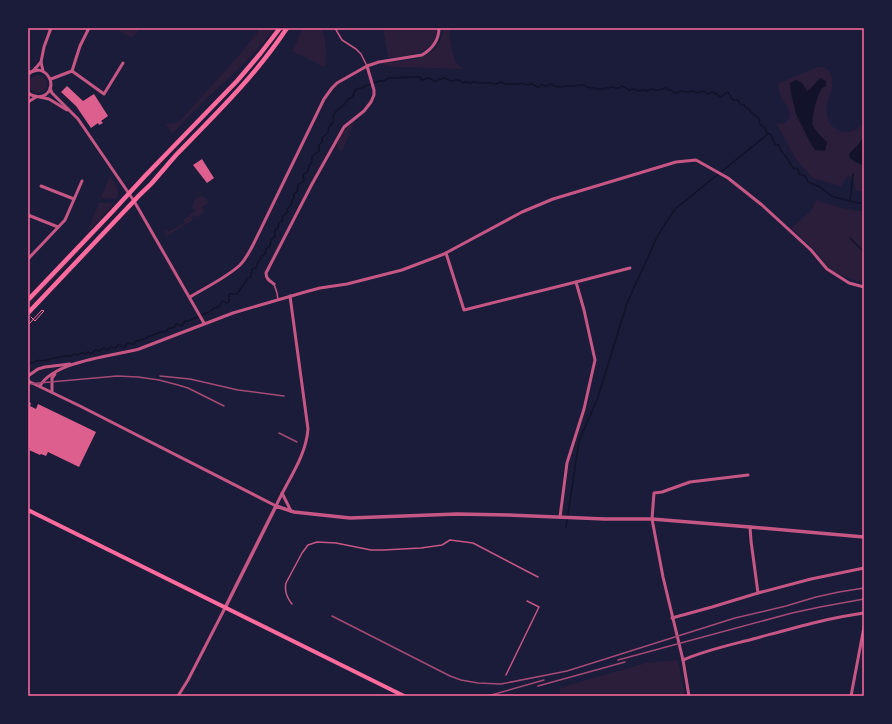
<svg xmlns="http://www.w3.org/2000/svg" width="892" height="724" viewBox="0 0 892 724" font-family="Cabin,sans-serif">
  <rect width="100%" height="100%" fill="#1b1b3a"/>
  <g fill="#2a1e3b">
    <path d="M114,28H139L134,36L130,37Z"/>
    <path d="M261,28H274C255,56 228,78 204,101C193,112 182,123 172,134L166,124L179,122L241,53Z"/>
    <path d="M303,28H322C326,41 327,53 325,67L292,51Z"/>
    <path d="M383,28H437C435,56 409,55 388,58Z"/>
    <path d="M444,28H449C450,36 452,58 457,64C460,67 465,68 469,69L394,67L382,65L383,63C410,60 439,61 444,28Z"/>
    <path d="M818,67C825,67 830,69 832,77C835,91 823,103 828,119C830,124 833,128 838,130C847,135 857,130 864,124V136L858,145L849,154L850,158L857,163L864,165V192L855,190V181L848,175L841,186L813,178L797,161L776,123C780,124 785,125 788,120C795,111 780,100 779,90C778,89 779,86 779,84L792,77Z"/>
    <circle cx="38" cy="84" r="9"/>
    <path d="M355,120L354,123L342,152L338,148L337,143L344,130Z"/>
    <path d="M110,176C114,183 122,191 116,199L102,198L101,197Z"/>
    <path d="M200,196C205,197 208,198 209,203L202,207L204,211L209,208L208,209L196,218L195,216L191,217L193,220L167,236H165L164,232L167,230L168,232L185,222L183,220L189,216L192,212H194L195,209H192C193,202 194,199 200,196Z"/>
    <path d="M817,200C832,205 848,211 864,211V282L857,281L832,271L813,248L791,228L811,211Z"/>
    <path d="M99,203H111L113,205L86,234Z"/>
    <path d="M117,207L118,209L28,307V304Z"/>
    <path d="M678,660L685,696H561L559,688L646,663Z"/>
  </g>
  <g fill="#12122b">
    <path d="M820,78L826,81V86C825,86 821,89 821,90C817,95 811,120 813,126C814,129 824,140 827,142L825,151L815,150L811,144L796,114L791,93L790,83L796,80L802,83L807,91L810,89Z"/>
    <path d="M864,136V165H863L857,163L850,158L849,154L858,145Z"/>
  </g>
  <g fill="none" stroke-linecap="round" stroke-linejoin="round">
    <g stroke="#12122b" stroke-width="1.5">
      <path d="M850,201L853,174"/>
      <path d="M850,238L864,252"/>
      <path d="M28,362L33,363C37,360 39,360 43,361L59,357L67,356H71L74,354L78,355L81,353H83L84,354L88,352L91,354L95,350L99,351L104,348L107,350L111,347L116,348L118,344L124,348L127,344L129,343L134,344L136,341L145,339L147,337L161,332H166L169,328C173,328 175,328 176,324L182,326L185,321H188L209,312L214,308L218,307L220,306L222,301L227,303L229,302V295L230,294H237L246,281L247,278L251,277L252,269L256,268L258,262L261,259V256L265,254L266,249L270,246L271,240L275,236V230L278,228L279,223L282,221L283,216L288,212L287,209L292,204V200L294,198V194L297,192L298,185L304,181L303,175L308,171L309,165C313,162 312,161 312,156L319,151V145L322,142V138L328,133L329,127L333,122C331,110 343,109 348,99L353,97L355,90L379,81H384L388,78L416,77H420L421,79L423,80L428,78L435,81L444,78L451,81L459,80L463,83L466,82L471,83L473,82L481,83H490L495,84L501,82L506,84H517L523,83L526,85L532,84L538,87L542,85L546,86L552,84L554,86L561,87L566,86H572L583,85L587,87L599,89L609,88L611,87L619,88L621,86L624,87L629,90L633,89L639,91L643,90L647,91L651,89L654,90H659L666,88L668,90H670L675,93L682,91L686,92L693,91L697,93L704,91L707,94L713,92L721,97L728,92L733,100H738L740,104L744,105L746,108L750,110L751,112C753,114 757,116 759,119C761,123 757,121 761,125C765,128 766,127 766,132L771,135L775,144L779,145L780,149L787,158L793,168L798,169L799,174L805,176L808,182L820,187L830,195L834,197L858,203H864"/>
      <path d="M566,527L579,441L598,397L627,303L658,235L675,209L768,134"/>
    </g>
  </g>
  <g fill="#dd5f8e">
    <path d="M67,86L83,101L94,94L108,116L101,121L103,123L99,125L98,123L91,128L76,106L61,92Z"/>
    <path d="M202,159L214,178L207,183L193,165Z"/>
    <path d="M28,402L31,403L30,406L36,409L38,404L96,432L79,467L48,452L46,456L41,454L40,455L29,450L30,448L28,447Z"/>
  </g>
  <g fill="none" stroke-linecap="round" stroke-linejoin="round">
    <g stroke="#ff6b9d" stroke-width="1">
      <path d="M31,317L35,321L43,312"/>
      <path d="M28,325L42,310L44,311L43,312"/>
    </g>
    <g stroke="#c65784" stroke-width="1.5">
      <path d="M335,28L342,40L356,49L361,54L367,66"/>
      <path d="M274,284L277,293L278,300"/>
      <path d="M292,604C287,598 284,592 286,583L302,553L308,545L317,542L336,543L371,550H383L421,548L442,545L450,540L473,543L538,577"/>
      <path d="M506,675L539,607L527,601"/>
    </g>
    <g stroke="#c65784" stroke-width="3">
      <path d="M33,71L41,62"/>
      <path d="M43,71L41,62L44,47L51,28"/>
      <path d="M72,71L104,94L123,63"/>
      <path d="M72,71L80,46L89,28"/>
      <path d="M28,74C45,60 61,88 43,96C37,98 32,96 28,93"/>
      <path d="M51,79L72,71"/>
      <path d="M50,88L52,93L78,119L134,201L204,323"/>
      <path d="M40,97L49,99L67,110"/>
      <path d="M28,102L36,97"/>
      <path d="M41,186L74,199"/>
      <path d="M28,215L58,227"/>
      <path d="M446,253L464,310L576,282L630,268"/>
      <path d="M28,259L65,220L82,181"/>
      <path d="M274,284C270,281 266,279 266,273L312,184L344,127L364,111L371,102L374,95V90L367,66"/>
      <path d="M190,297C206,287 226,278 240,265C246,259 250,251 254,243L324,99L332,88L337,83L367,66L379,62L422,55C432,49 439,41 439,28"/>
      <path d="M28,376L38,369L45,367L70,364"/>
      <path d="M28,381L80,406L276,506C287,481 306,457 308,429L290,296"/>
      <path d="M40,386C54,361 113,356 139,349L233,313L305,292L320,288L347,284L402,270L444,254L522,212L553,199L676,162L696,160L728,178L762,205L811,250L827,269L849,283L864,287"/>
      <path d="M52,392V378L55,374"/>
      <path d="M282,493L291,511"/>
      <path d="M560,517L567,463L584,409L595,360L584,310L576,282"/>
      <path d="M750,527L751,541L758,593"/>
      <path d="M672,618L712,607L758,593L811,579L864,568"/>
      <path d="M683,660C706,650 730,645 753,639C790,629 827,618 864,613"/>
      <path d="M178,696L188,680L225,608"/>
      <path d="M689,696L683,660L663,577L652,519L654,493L662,492L690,482L748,475"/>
      <path d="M851,696L864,627"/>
    </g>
    <path stroke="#c65784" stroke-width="3.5" d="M225,608L276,506L294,512L350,518L457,514L508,515L605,519H652L750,527L864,537"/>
    <path stroke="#ff6b9d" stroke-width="4" d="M28,510L404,696"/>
    <g stroke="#ff6b9d" stroke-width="4.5">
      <path d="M28,300L111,213L145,176L237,81L260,54L280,28"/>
      <path d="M28,313L134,201C139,195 145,190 151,184C160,174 168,164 177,154C216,114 256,75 287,28"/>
    </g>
    <g stroke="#a44b75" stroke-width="1.5">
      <path d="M160,376L190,379L238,390L284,396"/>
      <path d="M28,384L117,376L138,377L159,380L178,385L188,388L224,406"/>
      <path d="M279,433L297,442"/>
      <path d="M332,616L450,676L461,680L478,683L501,684L567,671L735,618L786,606L816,597L839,592L864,588"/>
      <path d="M618,660L792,613L820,607L864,599"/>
      <path d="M538,686L625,662"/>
      <path d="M488,696L544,680"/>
    </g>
  </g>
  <rect width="892" height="724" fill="none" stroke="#1b1b3a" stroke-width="58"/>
  <rect x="29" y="29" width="834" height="666" fill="none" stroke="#ff6b9d" stroke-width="1.5"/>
</svg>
